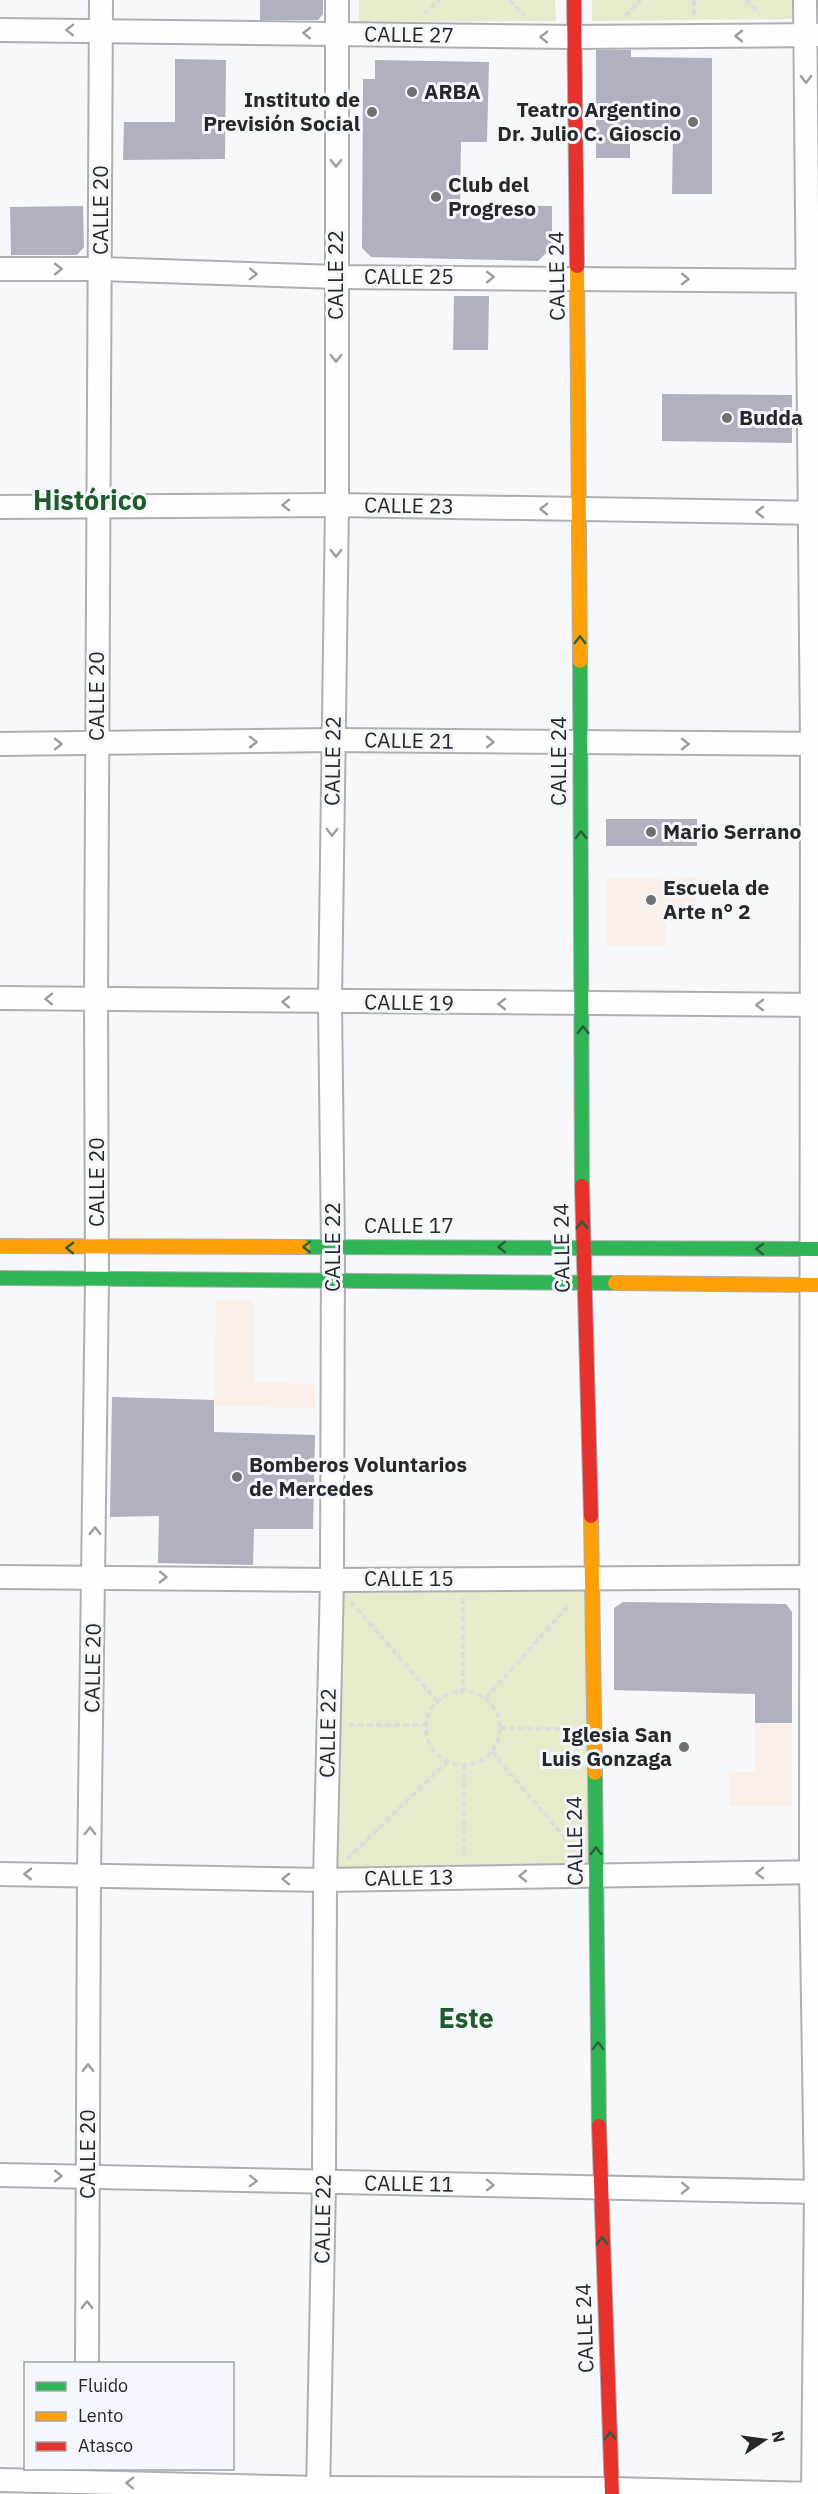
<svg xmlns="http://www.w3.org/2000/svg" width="818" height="2494" viewBox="0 0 818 2494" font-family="'IBM Plex Sans',sans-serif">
  <rect width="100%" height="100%" fill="#f6f8fb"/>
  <g fill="#faf0e9">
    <path d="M696,877L697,921H666V946L607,945L606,878Z"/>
    <path d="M216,1300L254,1301V1382L315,1384V1408L214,1406Z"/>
    <path d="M623,1602L786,1604L792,1612V1807L729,1806V1772H755V1694L614,1690V1608Z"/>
  </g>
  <g fill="#e8ebcb">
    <path d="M359,0H555L556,21L359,22Z"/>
    <path d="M592,0H792V19L592,21Z"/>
    <path d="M593,1578L596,1875L325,1880L332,1580Z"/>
  </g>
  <g fill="#adb2be">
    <path d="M260,0H323V14L318,20H260Z"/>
    <path d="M596,50H631V57L712,58V194H672L673,135H630V158H596Z"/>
    <path d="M175,59L226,60L225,159L123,160L124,122H175Z"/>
    <path d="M375,60L489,62L487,142H461L460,205L552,206V247L538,261L371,257L362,248L363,79H375Z"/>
    <path d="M83,206L84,247L77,255H11L10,207Z"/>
    <path d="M454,296H489L488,350H453Z"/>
    <path d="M662,394L792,395V443L662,441Z"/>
    <rect x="606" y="819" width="91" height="27"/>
    <path d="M112,1397L214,1400V1432L315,1435L313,1529H254L253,1565L158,1563L159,1516L110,1517Z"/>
    <path d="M623,1602L786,1604L792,1612V1723H755V1694L614,1690V1608Z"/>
  </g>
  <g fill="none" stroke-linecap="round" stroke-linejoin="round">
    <g stroke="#aeafb2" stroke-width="26">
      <g id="street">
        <path d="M805,0L812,744L811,1872L816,2192L813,2494"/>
        <path d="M0,30L574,37L818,35"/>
        <path d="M0,269H101L336,277L818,281"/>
        <path d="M0,507L337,505L818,513"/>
        <path d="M0,744L333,740L818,744"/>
        <path d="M0,998L818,1005"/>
        <path d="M0,1577L332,1580L818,1577"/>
        <path d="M0,1874L325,1880L818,1872"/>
        <path d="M0,2175L818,2192"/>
        <path d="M87,2364L89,1874L97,1279L96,999L101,0"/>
        <path d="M0,2480L318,2488L612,2489L818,2494"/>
        <path d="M318,2494L324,2183L325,1880L332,1580L333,1247L330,1002L337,505V0"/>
      </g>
    </g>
    <g stroke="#aeafb2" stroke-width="16">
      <g id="fast">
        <path d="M580,661L582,1186"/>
        <path d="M303,1247L818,1249"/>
        <path d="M0,1278L615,1283"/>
        <path d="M595,1773L599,2126"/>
      </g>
    </g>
    <g stroke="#aeafb2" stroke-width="16">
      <g id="slow">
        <path d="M577,266L580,661"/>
        <path d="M0,1246L303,1247"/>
        <path d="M615,1283L818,1285"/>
        <path d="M591,1516L595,1773"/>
      </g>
    </g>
    <g stroke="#aeafb2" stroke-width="16">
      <g id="jam">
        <path d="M574,0L577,266"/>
        <path d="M582,1186L591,1516"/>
        <path d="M599,2126L612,2494"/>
      </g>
    </g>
    <g stroke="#dcdddd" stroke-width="4" stroke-dasharray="6 3" stroke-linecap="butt">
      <path d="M509,0L524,15"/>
      <path d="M694,0V17"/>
      <path d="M746,0L760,14"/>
      <path d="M424,14L439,0"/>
      <path d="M625,16L641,0"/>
      <path d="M463,1598V1690"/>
      <path d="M351,1602L437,1701"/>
      <circle cx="463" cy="1728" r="37"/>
      <path d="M486,1698L569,1605"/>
      <path d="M349,1725H426"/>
      <path d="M500,1728L571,1729"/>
      <path d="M492,1752L571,1845"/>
      <path d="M464,1765V1857"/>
      <path d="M347,1859L448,1761"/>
    </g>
    <use href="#street" stroke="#fefefe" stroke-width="22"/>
    <use href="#fast" stroke="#30b455" stroke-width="14"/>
    <use href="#slow" stroke="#ff9f0a" stroke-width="14"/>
    <use href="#jam" stroke="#e5322d" stroke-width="14"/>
  </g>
  <defs><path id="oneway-chevron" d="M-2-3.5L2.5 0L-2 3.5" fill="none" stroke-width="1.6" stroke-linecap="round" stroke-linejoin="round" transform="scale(1.5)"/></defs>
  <g stroke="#9d9d9e">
    <use href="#oneway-chevron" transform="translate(70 30) rotate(-179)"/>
    <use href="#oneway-chevron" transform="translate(307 33) rotate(-179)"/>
    <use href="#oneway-chevron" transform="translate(739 36) rotate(180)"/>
    <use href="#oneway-chevron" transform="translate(544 37) rotate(-179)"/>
    <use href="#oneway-chevron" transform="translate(806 79) rotate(89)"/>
    <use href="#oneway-chevron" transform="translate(336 163) rotate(90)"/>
    <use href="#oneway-chevron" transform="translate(58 269)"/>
    <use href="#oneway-chevron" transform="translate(253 274) rotate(2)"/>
    <use href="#oneway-chevron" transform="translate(490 277)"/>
    <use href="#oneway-chevron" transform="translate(685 279) rotate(1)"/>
    <use href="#oneway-chevron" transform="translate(336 358) rotate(90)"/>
    <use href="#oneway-chevron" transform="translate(286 505) rotate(179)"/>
    <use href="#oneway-chevron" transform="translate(544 509) rotate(-179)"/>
    <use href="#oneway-chevron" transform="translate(760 512) rotate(-179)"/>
    <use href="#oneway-chevron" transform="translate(336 553) rotate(91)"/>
    <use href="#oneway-chevron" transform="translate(253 742) rotate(-1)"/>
    <use href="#oneway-chevron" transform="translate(490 742) rotate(1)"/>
    <use href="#oneway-chevron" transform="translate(58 744)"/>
    <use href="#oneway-chevron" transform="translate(685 744)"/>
    <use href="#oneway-chevron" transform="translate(332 832) rotate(91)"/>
    <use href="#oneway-chevron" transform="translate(49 999) rotate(-179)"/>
    <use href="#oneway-chevron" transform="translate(286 1002) rotate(-179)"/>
    <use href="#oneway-chevron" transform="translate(502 1004) rotate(-179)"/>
    <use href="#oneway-chevron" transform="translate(760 1005) rotate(-180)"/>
    <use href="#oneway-chevron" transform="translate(95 1531) rotate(-90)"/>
    <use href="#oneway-chevron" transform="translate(163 1577) rotate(1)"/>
    <use href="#oneway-chevron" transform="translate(90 1831) rotate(-89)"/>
    <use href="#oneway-chevron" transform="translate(760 1873) rotate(179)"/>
    <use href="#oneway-chevron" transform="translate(28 1874) rotate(180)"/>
    <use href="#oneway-chevron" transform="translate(523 1876) rotate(179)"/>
    <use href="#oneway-chevron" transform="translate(286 1879) rotate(-179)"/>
    <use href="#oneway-chevron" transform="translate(88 2068) rotate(-90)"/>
    <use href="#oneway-chevron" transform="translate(58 2176) rotate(1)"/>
    <use href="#oneway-chevron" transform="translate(253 2181) rotate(2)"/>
    <use href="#oneway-chevron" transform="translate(490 2185) rotate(1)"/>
    <use href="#oneway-chevron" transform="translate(685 2188) rotate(1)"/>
    <use href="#oneway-chevron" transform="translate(87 2305) rotate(-90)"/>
    <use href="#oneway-chevron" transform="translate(130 2483) rotate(-179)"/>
  </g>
  <g stroke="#2a5f3b">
    <use href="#oneway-chevron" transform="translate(580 640) rotate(-90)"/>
    <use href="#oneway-chevron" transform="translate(581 835) rotate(-91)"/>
    <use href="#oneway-chevron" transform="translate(583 1030) rotate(-90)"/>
    <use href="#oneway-chevron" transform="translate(582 1225) rotate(-90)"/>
    <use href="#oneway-chevron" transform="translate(307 1247) rotate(180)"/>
    <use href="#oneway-chevron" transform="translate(502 1247) rotate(-180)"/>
    <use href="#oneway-chevron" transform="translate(70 1248) rotate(-179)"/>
    <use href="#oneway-chevron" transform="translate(760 1249) rotate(-179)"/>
    <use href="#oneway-chevron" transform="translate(596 1851) rotate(-91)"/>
    <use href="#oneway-chevron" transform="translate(598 2046) rotate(-91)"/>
    <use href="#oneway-chevron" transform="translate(602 2241) rotate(-92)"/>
    <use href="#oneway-chevron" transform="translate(610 2436) rotate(-92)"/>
  </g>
  <g fill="#6f7072" stroke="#f4f7fd" stroke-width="2">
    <circle cx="412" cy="92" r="6"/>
    <circle cx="372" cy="112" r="6"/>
    <circle cx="693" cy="122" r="6"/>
    <circle cx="436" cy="197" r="6"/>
    <circle cx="727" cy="418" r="6"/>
    <circle cx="651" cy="832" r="6"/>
    <circle cx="651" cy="900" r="6"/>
    <circle cx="237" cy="1477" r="6"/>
    <circle cx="684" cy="1747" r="6"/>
  </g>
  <g text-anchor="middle" stroke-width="6" stroke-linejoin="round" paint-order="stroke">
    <g font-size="21" fill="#262729" stroke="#f4f7fd">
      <text transform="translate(409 35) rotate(1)" y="7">CALLE 27</text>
      <text transform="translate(101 210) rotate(-90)" y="7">CALLE 20</text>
      <text transform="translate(336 275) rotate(-90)" y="7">CALLE 22</text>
      <text transform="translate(557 276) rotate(-91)" y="7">CALLE 24</text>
      <text x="409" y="284">CALLE 25</text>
      <text transform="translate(409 506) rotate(1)" y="7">CALLE 23</text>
      <text transform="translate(97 696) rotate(-90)" y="7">CALLE 20</text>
      <text transform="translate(409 741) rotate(1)" y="7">CALLE 21</text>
      <text transform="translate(333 761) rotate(-89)" y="7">CALLE 22</text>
      <text transform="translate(559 761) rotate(-90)" y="7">CALLE 24</text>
      <text transform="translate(409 1003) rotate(1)" y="7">CALLE 19</text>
      <text transform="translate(97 1182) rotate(-90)" y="7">CALLE 20</text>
      <text x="409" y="1233">CALLE 17</text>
      <text transform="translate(333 1247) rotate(-90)" y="7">CALLE 22</text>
      <text transform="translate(562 1248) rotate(-91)" y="7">CALLE 24</text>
      <text x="409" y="1586">CALLE 15</text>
      <text transform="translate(93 1668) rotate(-89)" y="7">CALLE 20</text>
      <text transform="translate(328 1733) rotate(-89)" y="7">CALLE 22</text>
      <text transform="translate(575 1841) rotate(-91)" y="7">CALLE 24</text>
      <text transform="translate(409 1878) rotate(-1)" y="7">CALLE 13</text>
      <text transform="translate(88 2154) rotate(-90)" y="7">CALLE 20</text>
      <text transform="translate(409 2184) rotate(1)" y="7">CALLE 11</text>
      <text transform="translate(323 2219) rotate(-89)" y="7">CALLE 22</text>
      <text transform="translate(585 2328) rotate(-92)" y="7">CALLE 24</text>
    </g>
    <g font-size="21" font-weight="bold" fill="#262729" stroke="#f4f7fd" text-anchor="start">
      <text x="424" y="99">ARBA</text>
      <text x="360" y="107" text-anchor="end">Instituto de<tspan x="360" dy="24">Previsión Social</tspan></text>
      <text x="681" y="117" text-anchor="end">Teatro Argentino<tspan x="681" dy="24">Dr. Julio C. Gioscio</tspan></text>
      <text x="448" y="192">Club del<tspan x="448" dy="24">Progreso</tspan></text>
      <text x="739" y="425">Budda</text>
      <text x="663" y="839">Mario Serrano</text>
      <text x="663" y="895">Escuela de<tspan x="663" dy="24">Arte n° 2</tspan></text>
      <text x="249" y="1472">Bomberos Voluntarios<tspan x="249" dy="24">de Mercedes</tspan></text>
      <text x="672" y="1742" text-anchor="end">Iglesia San<tspan x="672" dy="24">Luis Gonzaga</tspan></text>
    </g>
    <g font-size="27" font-weight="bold" fill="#215b29" stroke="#f4f7fd">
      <text x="90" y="510">Histórico</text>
      <text x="466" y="2028">Este</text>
    </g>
  </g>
  <rect x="24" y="2362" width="210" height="108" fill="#f4f7fd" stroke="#a2a4a8" stroke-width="1.5"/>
  <rect x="36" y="2382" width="30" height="9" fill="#30b455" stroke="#a2a4a8" stroke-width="1.5"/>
  <text x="78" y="2392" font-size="18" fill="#262729">Fluido</text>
  <rect x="36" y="2412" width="30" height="9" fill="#ff9f0a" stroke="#a2a4a8" stroke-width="1.5"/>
  <text x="78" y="2422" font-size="18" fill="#262729">Lento</text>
  <rect x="36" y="2442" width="30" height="9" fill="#e5322d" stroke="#a2a4a8" stroke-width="1.5"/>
  <text x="78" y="2452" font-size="18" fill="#262729">Atasco</text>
  <g transform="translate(764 2440) rotate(77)" stroke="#f4f7fd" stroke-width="4.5" paint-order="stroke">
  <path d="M0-4.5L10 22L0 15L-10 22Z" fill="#262729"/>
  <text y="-9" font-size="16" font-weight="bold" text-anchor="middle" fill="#262729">N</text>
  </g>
</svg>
